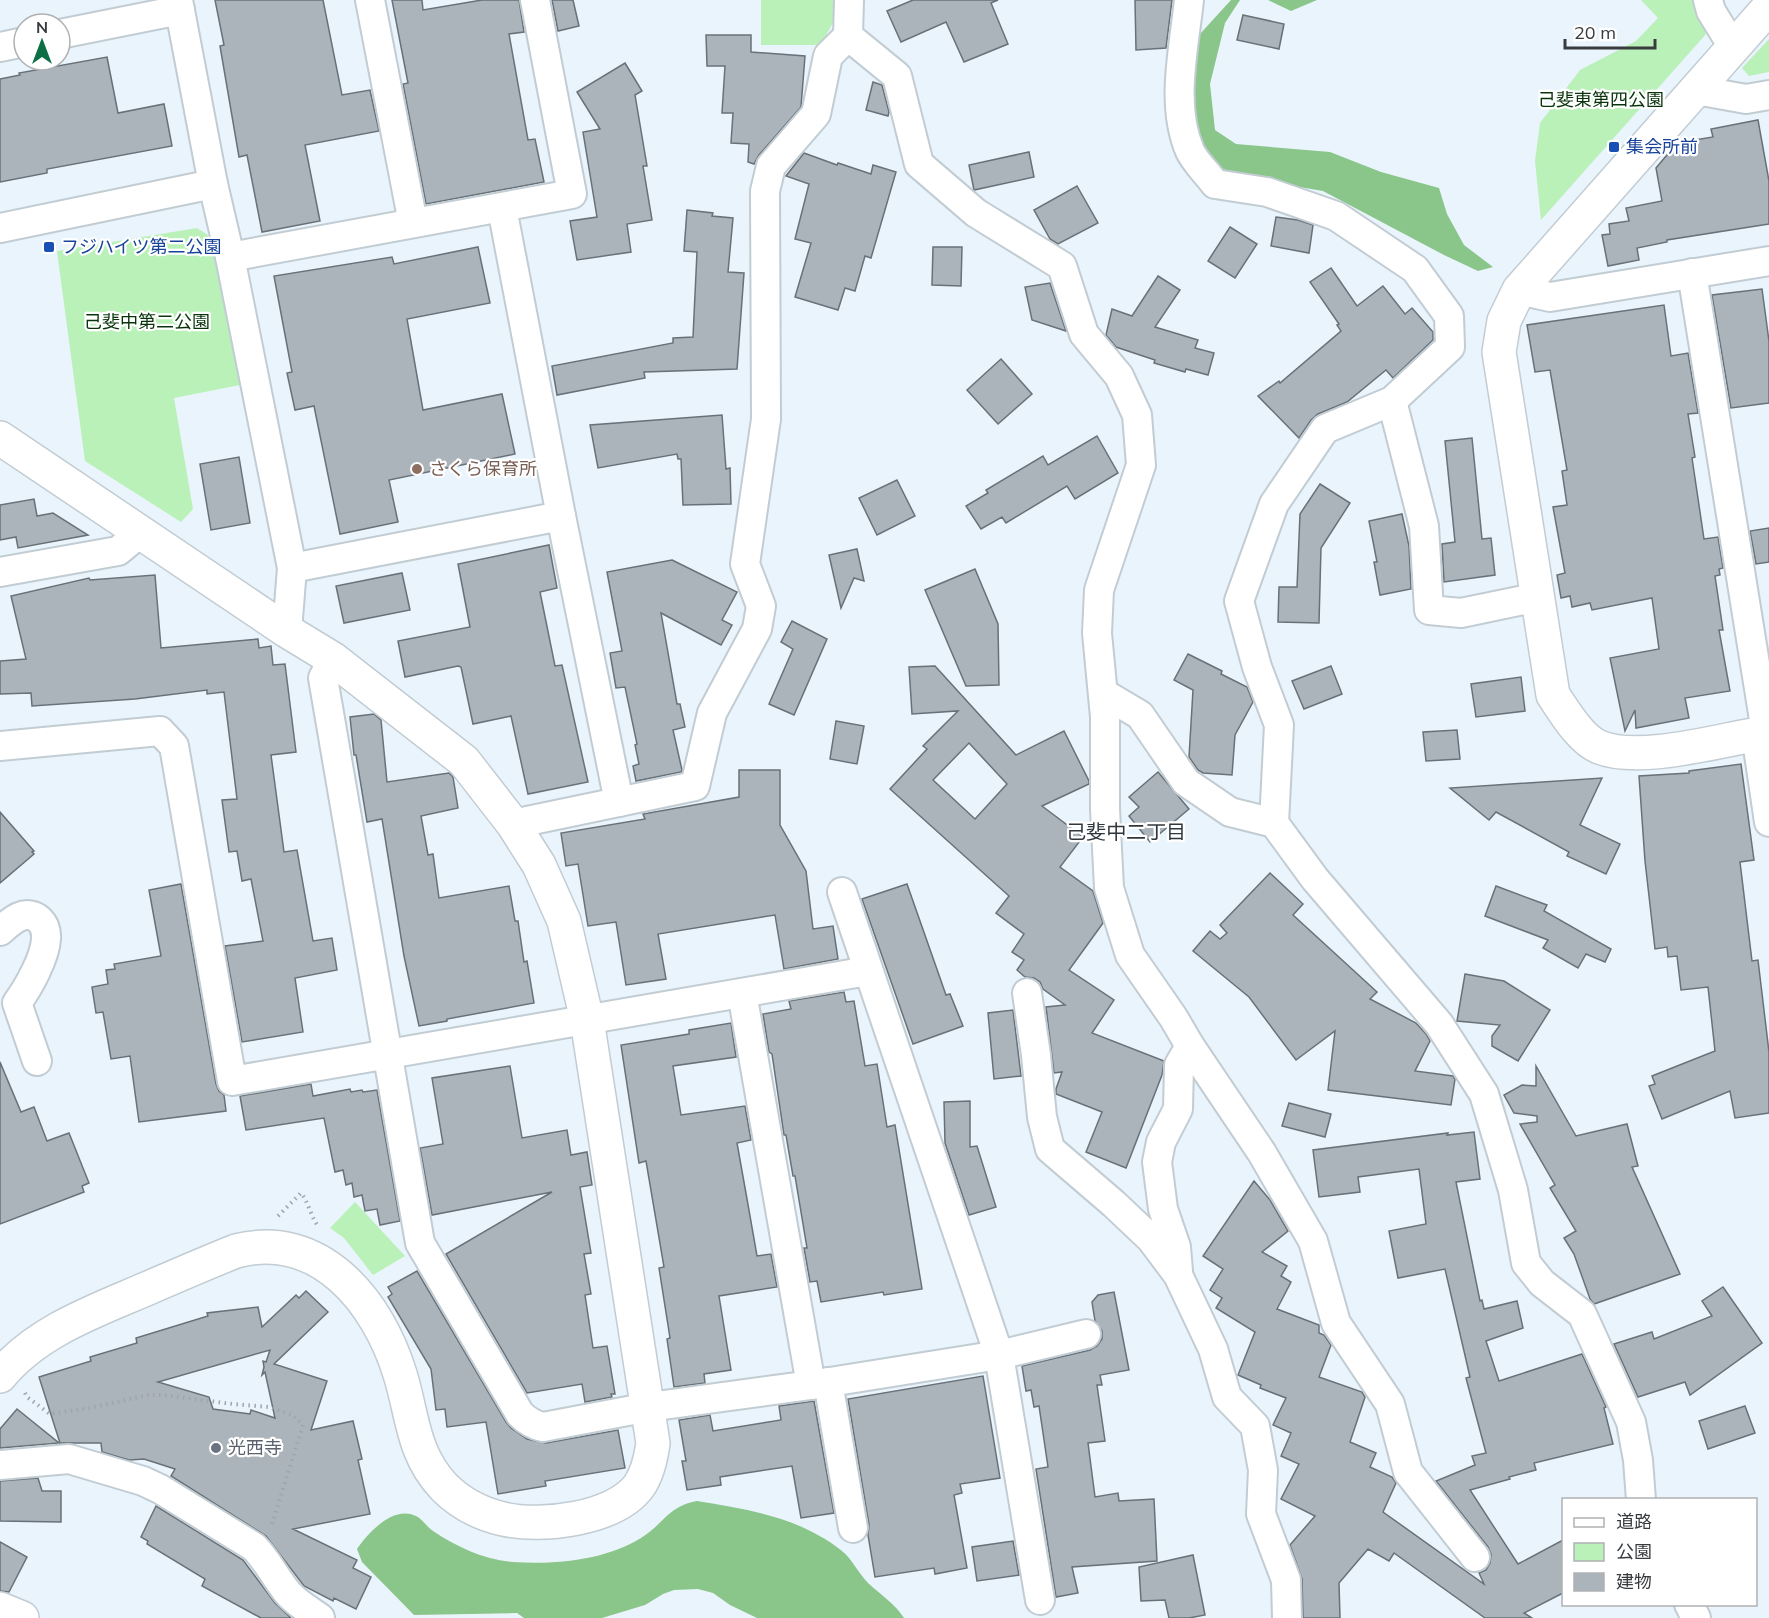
<svg xmlns="http://www.w3.org/2000/svg" width="1769" height="1618" viewBox="0 0 1769 1618" font-family="Mulish,'Noto Sans JP',sans-serif">
  <rect width="100%" height="100%" fill="#eaf4fc"/>
  <g fill="#baf1b8">
    <path d="M761,0H842V6L821,45H761Z"/>
    <path d="M1641,0H1694L1706,34L1541,220L1535,161L1540,123L1580,70L1636,41L1658,18Z"/>
    <path d="M1769,39V72L1749,76L1742,68Z"/>
    <path d="M197,228L211,237L240,385L174,398L193,509L181,522L85,461L57,251Z"/>
    <path d="M355,1202L405,1256L373,1275L344,1238L330,1228Z"/>
  </g>
  <g fill="#8ac589">
    <path d="M1231,0H1240L1225,23L1210,84L1215,130L1236,144L1330,152L1381,172L1439,188L1447,214L1464,245L1493,267L1478,271L1444,255L1323,191L1246,178L1213,165L1191,126L1189,83L1200,34Z"/>
    <path d="M1268,0H1317L1291,11Z"/>
    <path d="M697,1501C748,1509 801,1518 842,1551C852,1559 859,1574 868,1583C880,1594 896,1605 904,1618H757L730,1605L713,1593L698,1589L674,1590L663,1594L645,1605L602,1618H524L517,1613L414,1615L362,1562L357,1549C368,1533 393,1505 416,1516C422,1519 427,1527 433,1531C457,1547 485,1560 513,1562C555,1565 606,1560 641,1538C664,1524 668,1506 697,1501Z"/>
  </g>
  <g fill="#abb4bb" stroke="#697178" stroke-width="1.5" fill-rule="evenodd">
    <path d="M215,0H323L342,95L370,90L379,131L305,145L320,221L262,232L247,155L239,157L220,46L224,45Z"/>
    <path d="M392,0H422L423,10L482,0H519L524,32L509,34L528,140L535,139L544,182L426,204L403,84L408,83Z"/>
    <path d="M552,0H573L579,26L558,31Z"/>
    <path d="M913,0H998L991,3L1008,44L964,62L946,22L901,42L887,11Z"/>
    <path d="M1135,0H1172L1166,48L1136,50Z"/>
    <path d="M1243,15L1284,24L1279,49L1237,40Z"/>
    <path d="M706,35H751V52L805,56L801,107L759,155L754,164L748,162L749,144L731,143L733,113H722L725,66H707Z"/>
    <path d="M107,57L118,113L164,104L172,146L47,169V173L0,182V79L20,75L19,73Z"/>
    <path d="M625,63L642,91L635,95L647,166H643L652,220L627,224L631,252L577,260L570,221L597,217L583,132L600,129L577,92Z"/>
    <path d="M873,82L882,85L889,112L888,116L866,110Z"/>
    <path d="M1758,120L1769,181V224L1667,240V242L1637,248L1639,260L1608,266L1602,235L1610,234L1609,224L1629,221L1626,208L1662,201L1656,168L1677,143L1713,137L1711,129Z"/>
    <path d="M1029,152L1034,177L974,190L969,165Z"/>
    <path d="M804,153L837,165L838,163L871,174L873,165L896,172L871,258L865,256L855,291L845,288L838,310L795,297L811,243L795,239L809,184L786,176Z"/>
    <path d="M1077,186L1098,223L1058,244L1050,239L1034,210Z"/>
    <path d="M687,210L713,213L712,216L733,218L728,272L744,273L737,369L644,372L645,378L557,395L552,366L673,343V338L693,337L697,252L684,251Z"/>
    <path d="M1276,217L1298,220L1313,225L1309,253L1271,246Z"/>
    <path d="M1230,227L1257,244L1235,278L1208,261Z"/>
    <path d="M478,247L490,303L407,319L423,410L502,394L515,454L389,480L398,522L340,534L314,406L295,410L287,373L292,372L274,276L392,257L394,264Z"/>
    <path d="M933,247H962L961,286L932,285Z"/>
    <path d="M1331,268L1357,306L1383,286L1405,314L1412,308L1433,332V340L1393,378L1386,370L1347,402L1318,414L1311,420L1299,438L1258,396L1279,381L1280,383L1341,331L1337,325L1339,324L1310,282Z"/>
    <path d="M1158,276L1180,290L1155,327L1198,340L1195,348L1214,353L1208,375L1186,369L1185,372L1154,363L1155,360L1116,347L1106,335L1112,309L1132,316Z"/>
    <path d="M1050,283L1066,331L1032,320L1025,287Z"/>
    <path d="M1762,289L1769,341V403L1731,408L1712,295Z"/>
    <path d="M1664,305L1671,356L1688,353L1698,413L1688,414L1695,457L1692,458L1704,539L1718,537L1723,568L1719,569L1720,575L1715,576L1723,630H1719L1730,691L1685,698L1689,718L1636,728L1635,710L1625,731L1610,658L1659,649L1652,598L1592,610L1590,603L1572,607L1570,596L1561,598L1557,575L1565,573L1553,507L1567,505L1562,471L1567,470L1550,370L1535,372L1527,325Z"/>
    <path d="M1001,359L1032,394L998,424L967,390Z"/>
    <path d="M722,415L726,469L730,468L731,504L683,505L681,459H678L677,454L598,468L590,425Z"/>
    <path d="M1097,436L1118,473L1075,499L1067,486L1006,523L1002,517L981,529L966,506L988,493L986,490L1043,456L1048,465Z"/>
    <path d="M1472,438L1482,539L1491,538L1495,575L1444,582L1442,544L1455,542L1445,441Z"/>
    <path d="M239,457L250,523L211,530L200,464Z"/>
    <path d="M897,480L915,516L877,535L859,498Z"/>
    <path d="M1320,484L1350,503L1321,548L1319,623L1278,622L1279,587H1297L1300,514Z"/>
    <path d="M34,499L37,516L53,513L88,535L18,548L16,537L0,540V505Z"/>
    <path d="M1402,514L1409,546L1411,589L1380,595L1374,562H1377L1369,521Z"/>
    <path d="M1769,528V562L1756,564L1750,531Z"/>
    <path d="M549,545L557,588L540,592L555,666L562,665L588,782L528,794L511,716L473,724L461,667L458,666L405,677L398,641L470,627L458,564Z"/>
    <path d="M857,549L864,581L854,578L841,608L829,555Z"/>
    <path d="M672,560L737,592L722,620L732,625L721,645L661,613L677,704H680L685,727L673,730L682,770L681,772L636,781L633,766L639,764L635,745L637,744L625,687L616,688L610,653L622,651L607,572Z"/>
    <path d="M975,569L998,624L999,685L966,686L925,590Z"/>
    <path d="M402,573L410,610L344,623L336,586Z"/>
    <path d="M155,575L161,648L258,639L259,648L271,646L273,665L285,664L296,752L271,755L284,852L297,850L313,941L332,938L337,970L295,978L303,1032L242,1042L225,946L263,941L251,879L242,881L237,851L229,852L222,800L237,799L224,692L207,694V690L135,699L32,706L31,693L0,694V661L26,659L11,596L89,578L90,580Z"/>
    <path d="M792,621L827,639L794,715L769,704L793,649L781,642Z"/>
    <path d="M1188,654L1222,671L1221,674L1247,687L1253,702L1235,735L1232,775L1203,773L1198,770L1189,757L1193,690L1174,680Z"/>
    <path d="M935,666L1016,755L1064,731L1089,781V784L1042,806L1083,837L1060,867L1093,891L1103,923L1069,970L1114,1000L1092,1033L1164,1061L1162,1075L1126,1168L1086,1152L1102,1112L1056,1094V1089L1062,1072L1054,1073L1046,1007L1065,1005L1043,989L1040,982L1034,978L1025,977L1017,970L1024,960L1012,952L1024,934L996,913L1009,896L890,789L927,749L923,746L958,711L912,714L909,667ZM969,743L1007,784L975,819L933,780Z"/>
    <path d="M1331,666L1342,694L1304,709L1292,681Z"/>
    <path d="M1521,677L1525,711L1476,717L1471,684Z"/>
    <path d="M374,714L381,720L387,782L449,773L453,777L458,808L421,816L428,855L433,854L439,898L509,886L515,921H518L524,962L527,961L534,1003L447,1019V1021L419,1026L404,956L382,819L367,822L356,755H354L350,717Z"/>
    <path d="M836,721L864,726L857,764L830,759Z"/>
    <path d="M1457,730L1460,759L1426,761L1423,732Z"/>
    <path d="M1741,764L1754,860L1740,862L1752,961L1758,960L1769,1052V1113L1735,1118L1730,1091L1662,1119L1649,1086L1655,1084L1652,1076L1715,1051L1708,987L1681,990L1677,956L1668,957L1667,947L1655,949L1645,861L1639,776L1689,773V771Z"/>
    <path d="M739,770H780V825L806,871L813,929L833,926L838,959L784,969L775,915L658,934L666,979L626,985L616,922L588,926L578,864L566,866L561,833L645,819L643,814L739,797Z"/>
    <path d="M1158,772L1189,809L1150,842L1129,816L1139,807L1129,797Z"/>
    <path d="M1602,778L1580,825L1620,844L1606,874L1567,856L1569,852L1496,812L1489,820L1450,788Z"/>
    <path d="M0,812L34,851L32,852L34,854L0,883Z"/>
    <path d="M1270,873L1303,904L1293,915L1377,992L1370,999L1416,1023L1426,1034L1430,1041L1415,1071L1453,1076L1455,1079L1451,1105L1328,1090L1335,1031L1296,1060L1249,997L1193,951L1210,931L1220,939L1227,933L1220,925Z"/>
    <path d="M181,884L216,1084L219,1091L224,1095L226,1111L139,1122L130,1056L111,1059L103,1012L96,1013L92,987L108,984L106,970L115,969L114,964L161,956L149,890Z"/>
    <path d="M907,884L946,995L950,994L963,1026L913,1044L862,899Z"/>
    <path d="M1496,886L1547,905L1544,911L1611,949L1605,962L1586,954L1578,968L1543,948L1548,940L1485,916Z"/>
    <path d="M1465,974L1504,981L1550,1010L1518,1061L1492,1046V1036L1500,1025L1457,1021Z"/>
    <path d="M844,992L846,1002L854,1001L865,1066L877,1064L887,1127L895,1125L922,1289L884,1295L883,1292L821,1302L817,1281L810,1282L804,1248H807L795,1176H793L786,1135H784L772,1054L769,1052L763,1014L791,1009L789,1001Z"/>
    <path d="M1013,1010L1021,1076L994,1079L988,1013Z"/>
    <path d="M731,1023L736,1057L673,1066L681,1115L745,1106L751,1140L737,1143L747,1199L757,1256L771,1254L777,1287L719,1296L731,1370L704,1374L705,1383L674,1387L667,1339L670,1338L659,1268L664,1267L646,1161L639,1163L621,1045L689,1034V1030Z"/>
    <path d="M0,1062L21,1112L34,1107L47,1141L69,1133L89,1183L82,1186L84,1192L0,1224Z"/>
    <path d="M510,1066L522,1138L567,1130L571,1155L587,1152L592,1185L580,1187L591,1253L584,1254L591,1294L585,1295L593,1348L607,1346L615,1394H611L612,1397L585,1402L582,1384L527,1393L446,1254L552,1192L432,1215L420,1148L443,1144L432,1078Z"/>
    <path d="M1536,1066L1576,1136L1627,1124L1638,1166L1632,1167L1680,1274L1594,1304L1590,1299L1574,1254L1564,1238L1576,1231L1550,1188L1555,1185L1520,1124L1537,1122V1116L1514,1113L1504,1095L1522,1085L1536,1086Z"/>
    <path d="M311,1084L313,1096L350,1089L351,1092L362,1090L363,1092L377,1090L400,1221L380,1225L377,1209L365,1211L362,1195L354,1197L352,1183L346,1185L343,1170L335,1172L324,1118L246,1130L240,1096Z"/>
    <path d="M970,1101V1147L977,1146L996,1207L969,1215L945,1143L944,1102Z"/>
    <path d="M1289,1103L1331,1114L1325,1137L1282,1126Z"/>
    <path d="M1474,1132L1480,1179L1456,1182L1480,1301L1482,1300L1484,1309L1517,1301L1523,1328L1486,1341L1499,1381L1582,1354L1606,1407L1604,1408L1613,1444L1534,1463L1536,1470L1509,1477L1510,1479L1470,1490L1518,1564L1563,1540V1593L1524,1613L1532,1618H1485L1394,1553L1389,1561L1368,1549L1339,1583L1340,1618H1303L1302,1579L1290,1545L1315,1516L1281,1499L1299,1464L1281,1456L1291,1433L1273,1425L1286,1398L1260,1388L1261,1385L1238,1375L1255,1332L1216,1308L1222,1298L1210,1290L1223,1269L1203,1256L1254,1181L1270,1200L1288,1231L1262,1252L1287,1266L1281,1276L1291,1282L1277,1309L1319,1325V1333L1324,1335L1331,1345L1319,1377L1362,1392L1365,1397L1350,1442L1376,1453L1370,1467L1392,1477L1396,1483L1383,1512L1484,1584L1479,1573L1486,1570L1490,1563L1491,1554L1488,1547L1436,1481L1475,1465L1472,1456L1486,1453L1466,1378L1470,1377L1445,1269L1398,1278L1389,1231L1426,1224L1419,1169L1358,1177L1360,1192L1319,1197L1313,1150L1448,1133L1447,1135Z"/>
    <path d="M417,1271L506,1422L511,1428L527,1439L546,1443L618,1430L625,1468L545,1481L546,1486L498,1494L486,1422L447,1427L445,1409L436,1410L431,1369L388,1297L392,1294L388,1287Z"/>
    <path d="M1723,1287L1762,1343L1690,1395L1685,1382L1638,1397L1614,1344L1652,1332L1654,1339L1712,1316L1702,1301Z"/>
    <path d="M306,1291L328,1312L274,1364L327,1381L311,1430L353,1421L362,1459L358,1460L370,1514L293,1529L357,1560L353,1568L371,1577L356,1609L334,1598L333,1601L304,1586L266,1536L171,1476L175,1469L144,1459L129,1460L102,1452L101,1443H60L39,1377L91,1361L90,1357L137,1343L136,1338L208,1316L207,1313L258,1307L262,1327L296,1295L299,1298ZM270,1350L266,1362L263,1361L264,1367L262,1375L265,1372L275,1418L251,1410L250,1414L213,1409L209,1397L158,1382Z"/>
    <path d="M1114,1292L1129,1370L1100,1375L1102,1385H1097L1105,1441L1088,1443L1095,1497L1118,1493L1119,1501L1154,1499L1157,1561L1072,1567L1078,1593L1056,1597L1036,1469L1048,1467L1039,1406L1034,1407L1031,1390L1026,1391L1022,1366L1090,1350L1097,1346L1102,1339V1331L1095,1321L1092,1302L1098,1295Z"/>
    <path d="M983,1376L1000,1478L960,1484L962,1493L954,1495L967,1568L935,1574L934,1568L875,1577L868,1535L869,1525L848,1399Z"/>
    <path d="M814,1401L834,1513L801,1518L792,1466L720,1477L721,1485L687,1490L682,1461H686L679,1420L710,1415L713,1431L781,1420L779,1406Z"/>
    <path d="M1745,1406L1755,1433L1708,1449L1699,1421Z"/>
    <path d="M17,1409L59,1443L0,1448V1429Z"/>
    <path d="M38,1478L42,1491H61V1522L0,1521V1481Z"/>
    <path d="M156,1506L243,1560L275,1603L291,1618H261L202,1586L205,1579L147,1544L148,1541L141,1537Z"/>
    <path d="M1013,1541L1019,1575L977,1581L972,1547Z"/>
    <path d="M0,1542L27,1557L9,1592L0,1591Z"/>
    <path d="M1193,1555L1205,1615L1189,1618H1169L1165,1600L1141,1601L1139,1567Z"/>
  </g>
  <g fill="none" stroke-linecap="round" stroke-linejoin="round">
    <g stroke="#c2ccd3" stroke-width="32">
      <g id="minor">
        <path d="M178,0L213,184L230,257L292,568L287,631"/>
        <path d="M370,0L413,223"/>
        <path d="M849,0L848,36L897,76L919,164L976,213L1062,266L1084,334L1119,376L1137,415L1141,465L1099,590L1097,633L1105,717V809L1109,888L1130,955L1173,1017L1190,1046L1262,1153L1313,1241L1336,1323L1390,1404L1408,1472L1475,1557"/>
        <path d="M1189,0C1184,48 1170,105 1190,151C1195,162 1207,173 1215,184L1267,192L1336,216L1415,269L1449,316L1450,347L1392,401L1325,429L1274,504L1239,601L1257,667L1279,725L1274,823"/>
        <path d="M1708,0L1711,11L1733,47"/>
        <path d="M60,34L180,10"/>
        <path d="M0,47L24,42"/>
        <path d="M1696,90L1746,99L1769,95"/>
        <path d="M502,208L561,516L619,802"/>
        <path d="M0,228L213,184"/>
        <path d="M230,257L572,194L535,0"/>
        <path d="M1692,273L1766,732"/>
        <path d="M1519,290L1550,297L1769,261"/>
        <path d="M1392,401L1424,526L1429,610L1461,613L1538,597"/>
        <path d="M292,568L561,516"/>
        <path d="M0,572L118,551L140,533"/>
        <path d="M333,659L323,678L420,1243L520,1414C527,1421 533,1425 543,1427L649,1407L811,1385L999,1355L1086,1334"/>
        <path d="M1103,693L1140,715L1186,782L1230,812L1274,823L1315,879L1439,1024L1484,1094L1513,1190L1526,1263L1542,1283L1582,1314L1631,1422L1638,1460L1641,1500"/>
        <path d="M1756,734L1769,822"/>
        <path d="M0,746L160,731L174,746L232,1081L868,971"/>
        <path d="M513,824L695,786L712,713L757,629L761,606L745,564L766,419L765,191L771,166L816,114L828,56L848,36"/>
        <path d="M842,892L999,1355L1040,1600"/>
        <path d="M0,931C6,926 12,920 19,917C35,910 47,923 46,939C45,958 28,988 17,1003L37,1061"/>
        <path d="M742,993L811,1385"/>
        <path d="M1027,993L1036,1055L1042,1117L1050,1149L1114,1204L1151,1239L1178,1275L1213,1349L1227,1397L1255,1426L1263,1470L1261,1514L1286,1580L1287,1618"/>
        <path d="M1178,1271L1176,1247L1163,1209L1157,1162L1161,1142L1178,1109L1179,1065L1190,1046"/>
        <path d="M828,1382L853,1528"/>
        <path d="M0,1465L69,1459L143,1481L160,1489L254,1547C267,1560 275,1577 287,1592C296,1603 309,1610 320,1618"/>
        <path d="M1689,1604L1696,1618"/>
      </g>
    </g>
    <g stroke="#c2ccd3" stroke-width="36">
      <g id="tertiary">
        <path d="M1769,7L1519,290L1504,321L1499,352L1553,695C1564,711 1580,739 1599,747C1641,764 1723,739 1769,732"/>
        <path d="M0,438L287,631L333,659L464,761L513,824L539,865L564,921L587,1020L653,1443C651,1458 648,1473 639,1486C615,1519 541,1528 503,1519C481,1514 460,1503 444,1487C412,1453 413,1416 400,1374C378,1302 320,1229 236,1251C206,1263 176,1276 146,1289C95,1311 37,1331 0,1376"/>
      </g>
    </g>
    <g stroke="#c2ccd3" stroke-width="36">
      <path id="secondary" d="M0,1609L22,1618"/>
    </g>
    <g stroke="#9ea5ab" stroke-width="4" stroke-dasharray="1.5 4.5" stroke-linecap="butt">
      <path d="M278,1216L301,1193C309,1203 310,1215 318,1226"/>
      <path d="M25,1393L27,1397L50,1414L90,1408L148,1395H162L233,1404L269,1407L292,1415L303,1425L272,1524"/>
    </g>
    <use href="#minor" stroke="#fff" stroke-width="28"/>
    <use href="#tertiary" stroke="#fff" stroke-width="33"/>
    <use href="#secondary" stroke="#fff" stroke-width="33"/>
  </g>
  <g fill="#1a4fb4" stroke="#fff" stroke-width="2">
    <rect x="1608" y="141" width="12" height="12" rx="3"/>
    <rect x="43" y="241" width="12" height="12" rx="3"/>
  </g>
  <circle fill="#8d6e63" stroke="#fff" stroke-width="2" cx="417" cy="469" r="6"/>
  <circle fill="#6b7280" stroke="#fff" stroke-width="2" cx="216" cy="1448" r="6"/>
  <g text-anchor="middle" stroke-width="4.5" stroke-linejoin="round" paint-order="stroke">
    <g font-size="18" fill="#08330b" stroke="#fff">
      <text x="1601" y="106">己斐東第四公園</text>
      <text x="147" y="328">己斐中第二公園</text>
    </g>
    <g font-size="18" fill="#164399" stroke="#fff" text-anchor="start">
      <text x="1626" y="153">集会所前</text>
      <text x="61" y="253">フジハイツ第二公園</text>
    </g>
    <g font-size="18" fill="#785e54" stroke="#fff" text-anchor="start">
      <text x="429" y="475">さくら保育所</text>
    </g>
    <g font-size="18" fill="#5b616d" stroke="#fff" text-anchor="start">
      <text x="228" y="1454">光西寺</text>
    </g>
    <g font-size="20" fill="#2f373d" stroke="#fff">
      <text x="1126" y="839">己斐中二丁目</text>
    </g>
  </g>
  <rect x="1562" y="1498" width="195" height="108" fill="#ffffff" stroke="#b0b1b2" stroke-width="1.5"/>
  <rect x="1574" y="1518" width="30" height="9" fill="#ffffff" stroke="#b0b1b2" stroke-width="1.5"/>
  <text x="1616" y="1528" font-size="18" fill="#393c3f">道路</text>
  <rect x="1574" y="1543" width="30" height="18" fill="#baf1b8" stroke="#b0b1b2" stroke-width="1.5"/>
  <text x="1616" y="1558" font-size="18" fill="#393c3f">公園</text>
  <rect x="1574" y="1573" width="30" height="18" fill="#abb4bb" stroke="#b0b1b2" stroke-width="1.5"/>
  <text x="1616" y="1588" font-size="18" fill="#393c3f">建物</text>
  <g transform="translate(42 42)"><circle r="28" fill="#ffffff" stroke="#b0b1b2" stroke-width="1.5"/>
  <path d="M0-4.5L10 22L0 15L-10 22Z" fill="#0d6f44"/>
  <text y="-9" font-size="16" font-weight="bold" text-anchor="middle" fill="#393c3f">N</text>
  </g>
  <path d="M1565 39v9h90v-9" fill="none" stroke="#393c3f" stroke-width="3"/>
  <text x="1574" y="39" font-size="18" fill="#393c3f" stroke="#ffffff" stroke-width="4.5" paint-order="stroke">20 m</text>
</svg>
